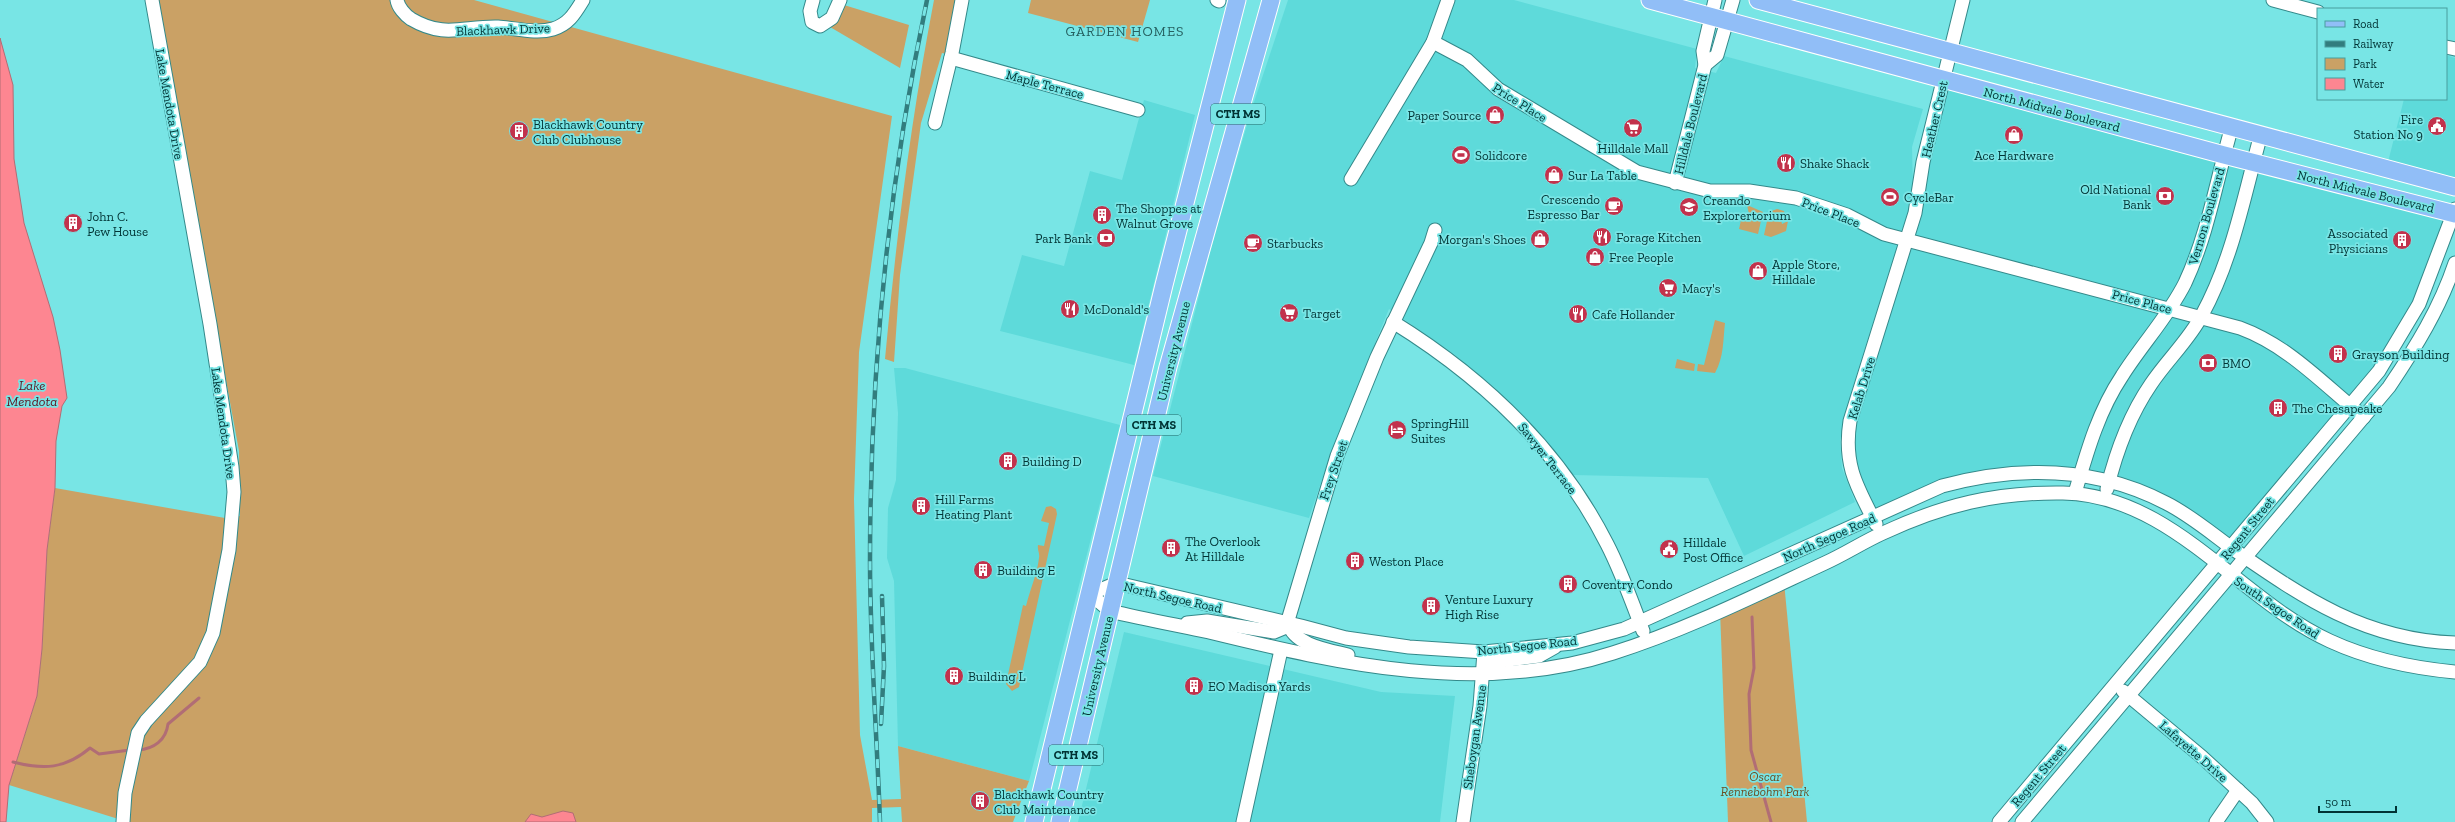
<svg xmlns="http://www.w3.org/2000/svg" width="2455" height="822" viewBox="0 0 2455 822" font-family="'Zilla Slab',serif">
  <rect width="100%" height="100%" fill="#78e5e5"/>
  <g fill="#5edada">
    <path d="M1288,0H1514L1697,49L1695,68L1716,73L1724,56L1923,109L1912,147L1913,187L1910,205L1855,380L1840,440L1842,468L1855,502L1744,556L1708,478L1573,475L1543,437L1494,387L1454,354L1389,309L1336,439L1309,518L1153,476L1211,249L1251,111Z"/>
    <path d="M2446,55L2455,58V181L2388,162L2404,99H2446Z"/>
    <path d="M1943,79L2452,213L2398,341L2231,547L2185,514L2093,477H1976L1873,518L1848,451L1900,260Z"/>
    <path d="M1144,100L1195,115L1134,365L1000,331L1022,255L1064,266L1090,171L1122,180Z"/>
    <path d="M894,368H905L1120,425L1029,781L898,746L894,581L887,558L888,508L896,480L898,413Z"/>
    <path d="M1124,632L1381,692L1455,696L1440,822H1078Z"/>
  </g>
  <g fill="#caa165">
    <path d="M156,0H474L892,116L859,352L854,499L860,735L872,800L901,799L898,746L1029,781L1013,822H902L901,807L872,808V822H128L9,785L37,696L42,649L47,550L55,488L225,518L240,516L239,451Z"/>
    <path d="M934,0H956L946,54L942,53L921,123L900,275L894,362L885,359C896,239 911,119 934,0Z"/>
    <path d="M1031,0H1150L1138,42L1028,13Z"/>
    <path d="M844,5L909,25L900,68L830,27L839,18Z"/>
    <path d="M1747,205L1763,212L1758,234L1739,229L1742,216L1749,214Z"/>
    <path d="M1777,209L1784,211L1786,219L1781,220L1782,224L1788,221L1786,231L1771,237L1764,235L1769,212Z"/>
    <path d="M1715,320L1725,323C1723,340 1724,357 1715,373L1697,371L1698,364L1704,365Z"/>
    <path d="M1677,359L1695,364L1694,371L1675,368Z"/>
    <path d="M1051,506L1056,509L1057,514L1019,687L1012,691L1006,684L1023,605L1026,606C1030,589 1037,575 1039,558C1040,553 1037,550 1038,545L1044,546L1049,523L1041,521L1046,507Z"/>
    <path d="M1784,582L1807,822H1728L1720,610Z"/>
  </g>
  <g fill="#fd8691" stroke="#b16d75">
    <path d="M0,38L13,85L14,159L24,223L53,317L60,350L67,398L62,406L56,441L55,488L47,550L42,649L37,696L9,785L6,822H0Z"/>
    <path d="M563,811L573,813L576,822H525L531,814L542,817Z"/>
  </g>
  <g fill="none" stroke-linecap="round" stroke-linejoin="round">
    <g stroke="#b16d75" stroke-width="3">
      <path d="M1752,617L1754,668L1749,694L1751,750L1771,822"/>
      <path d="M138,750C154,749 166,740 168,724L199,698"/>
      <path d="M13,762C44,770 65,769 90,748L99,754L130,750"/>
    </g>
    <g stroke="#34898a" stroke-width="15">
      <g id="minor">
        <path d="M397,0C398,7 405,15 411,19C445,39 463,26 498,27C515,28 536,34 553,29C569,24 575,13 583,0"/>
        <path d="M813,0L810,11L812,22L820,26L832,18L840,0"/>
        <path d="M1217,0L1219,1"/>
        <path d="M2273,0L2318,12"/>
        <path d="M1433,42L1467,60L1498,89L1637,172L1710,191H1749L1796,198L1847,215L1884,234L2240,328C2289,346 2324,385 2364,417"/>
        <path d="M2446,47L2455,49"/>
        <path d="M951,58L1138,110"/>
        <path d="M1705,65L1717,55L1733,0"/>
        <path d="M935,123L952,53L962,0"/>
        <path d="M1351,179L1433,42L1448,0"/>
        <path d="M1675,183L1705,65L1703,51L1715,0"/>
        <path d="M1393,322C1482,377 1559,449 1607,544C1621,571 1632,602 1643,631"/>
        <path d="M2107,489C2116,452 2129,416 2151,384C2167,360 2189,340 2202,315C2233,258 2244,196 2261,134"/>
        <path d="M2075,493C2087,452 2098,412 2122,376C2142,344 2168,317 2185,283C2208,234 2217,178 2232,126"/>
        <path d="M1876,524C1857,487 1843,465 1850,421L1915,213L1923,162L1963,0"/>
        <path d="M1187,623L1207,621L1274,632L1286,627L1337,456L1377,357L1431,243L1435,230"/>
        <path d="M1288,623C1294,645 1327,650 1348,655"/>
        <path d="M2455,643C2365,640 2304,598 2233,549C2211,533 2190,515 2166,503C2095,466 2017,466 1942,486L1624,629L1572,643L1484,652L1409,647L1346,638L1301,626L1117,583L1090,594L1110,611C1143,619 1176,625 1209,632C1340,664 1480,696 1613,653C1686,630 1756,595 1825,563C1845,554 1863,542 1883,533C1943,505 1996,492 2063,493C2172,495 2238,599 2330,641C2369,659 2412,668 2455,672"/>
        <path d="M1483,675L1492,662L1539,656L1555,647"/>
        <path d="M2123,691L2202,757L2252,803L2267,822"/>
        <path d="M123,822L125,793L138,733L146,721L200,662L213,633L229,550L234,492L232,467L210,324L152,0"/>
        <path d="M1243,822L1281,650"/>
        <path d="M1463,822L1480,706L1484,652"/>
        <path d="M1999,822L2379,371L2419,304L2455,209"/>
        <path d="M2022,822L2389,387C2416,347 2440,308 2455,263"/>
        <path d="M2216,822L2238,790"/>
      </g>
    </g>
    <g stroke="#fff" stroke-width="19">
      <g id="major">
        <path d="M1650,0L2224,155L2455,214"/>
        <path d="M1758,0L2455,187"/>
        <path d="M1034,822L1164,285L1237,0"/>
        <path d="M1060,822L1168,367L1271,0"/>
      </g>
    </g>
    <use href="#minor" stroke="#fff" stroke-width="13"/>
    <use href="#major" stroke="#91bef7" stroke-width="17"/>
    <g stroke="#327d7e" stroke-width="4.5">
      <g id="rail">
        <path d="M881,724L884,666L882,596"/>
        <path d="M880,822C877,735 870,648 870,561C870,373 888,184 927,0"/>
      </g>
    </g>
    <use href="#rail" stroke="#78e5e5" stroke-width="3" stroke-dasharray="9" stroke-linecap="butt"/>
  </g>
  <defs>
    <g id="shop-disc" transform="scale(1)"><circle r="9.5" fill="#c2324c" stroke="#78e5e5"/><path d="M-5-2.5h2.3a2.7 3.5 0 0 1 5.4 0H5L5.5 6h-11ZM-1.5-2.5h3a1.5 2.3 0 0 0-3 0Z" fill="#fff"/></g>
    <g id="civic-disc" transform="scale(1)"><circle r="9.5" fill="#c2324c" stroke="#78e5e5"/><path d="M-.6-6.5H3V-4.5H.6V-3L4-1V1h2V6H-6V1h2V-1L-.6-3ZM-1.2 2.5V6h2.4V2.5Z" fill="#fff"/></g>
    <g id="supermarket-disc" transform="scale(1)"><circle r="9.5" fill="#c2324c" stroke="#78e5e5"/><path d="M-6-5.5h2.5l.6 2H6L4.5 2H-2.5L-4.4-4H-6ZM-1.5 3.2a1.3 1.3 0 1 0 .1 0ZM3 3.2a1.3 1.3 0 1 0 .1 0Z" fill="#fff"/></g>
    <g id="building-disc" transform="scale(1)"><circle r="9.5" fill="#c2324c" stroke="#78e5e5"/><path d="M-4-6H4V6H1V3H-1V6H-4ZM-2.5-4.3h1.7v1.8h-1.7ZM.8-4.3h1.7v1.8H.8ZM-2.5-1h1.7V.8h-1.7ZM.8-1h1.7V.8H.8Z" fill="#fff"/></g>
    <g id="stadium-disc" transform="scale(1)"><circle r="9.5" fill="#c2324c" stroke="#78e5e5"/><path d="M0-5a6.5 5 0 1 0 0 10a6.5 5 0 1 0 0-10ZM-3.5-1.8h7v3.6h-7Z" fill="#fff"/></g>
    <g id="restaurant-disc" transform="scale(1)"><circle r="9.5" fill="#c2324c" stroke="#78e5e5"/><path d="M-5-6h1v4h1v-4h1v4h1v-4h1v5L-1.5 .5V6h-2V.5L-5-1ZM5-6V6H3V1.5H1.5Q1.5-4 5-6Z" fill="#fff"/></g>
    <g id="bank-disc" transform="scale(1)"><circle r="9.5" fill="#c2324c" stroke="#78e5e5"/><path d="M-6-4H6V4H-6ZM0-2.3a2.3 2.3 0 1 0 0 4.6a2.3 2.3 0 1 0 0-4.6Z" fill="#fff"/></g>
    <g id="cafe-disc" transform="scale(1)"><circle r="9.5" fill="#c2324c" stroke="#78e5e5"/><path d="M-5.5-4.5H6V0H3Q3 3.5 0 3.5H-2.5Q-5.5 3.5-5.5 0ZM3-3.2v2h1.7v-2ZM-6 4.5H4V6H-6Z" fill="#fff"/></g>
    <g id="school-disc" transform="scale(1)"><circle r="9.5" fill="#c2324c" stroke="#78e5e5"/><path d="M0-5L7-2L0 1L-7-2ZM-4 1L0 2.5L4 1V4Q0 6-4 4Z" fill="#fff"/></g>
    <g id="hotel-disc" transform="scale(1)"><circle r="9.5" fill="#c2324c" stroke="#78e5e5"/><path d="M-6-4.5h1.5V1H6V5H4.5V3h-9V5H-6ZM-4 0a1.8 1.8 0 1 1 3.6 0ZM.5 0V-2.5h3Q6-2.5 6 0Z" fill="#fff"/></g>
  </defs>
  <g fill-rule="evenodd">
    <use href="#shop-disc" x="1495" y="115"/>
    <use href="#civic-disc" x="2437" y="126"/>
    <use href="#supermarket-disc" x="1633" y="128"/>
    <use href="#building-disc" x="519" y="131"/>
    <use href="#shop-disc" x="2014" y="135"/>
    <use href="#stadium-disc" x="1461" y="155"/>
    <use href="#restaurant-disc" x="1786" y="163"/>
    <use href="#shop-disc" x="1554" y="175"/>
    <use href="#bank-disc" x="2165" y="196"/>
    <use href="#stadium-disc" x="1890" y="197"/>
    <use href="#cafe-disc" x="1614" y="206"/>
    <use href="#school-disc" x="1689" y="207"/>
    <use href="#building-disc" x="1102" y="215"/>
    <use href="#building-disc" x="73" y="223"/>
    <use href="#restaurant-disc" x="1602" y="237"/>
    <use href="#bank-disc" x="1106" y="238"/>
    <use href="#shop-disc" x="1540" y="239"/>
    <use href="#building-disc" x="2402" y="240"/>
    <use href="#cafe-disc" x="1253" y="243"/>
    <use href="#shop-disc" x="1595" y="257"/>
    <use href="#shop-disc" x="1758" y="271"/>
    <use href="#supermarket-disc" x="1668" y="288"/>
    <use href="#restaurant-disc" x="1070" y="309"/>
    <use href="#supermarket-disc" x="1289" y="313"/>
    <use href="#restaurant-disc" x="1578" y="314"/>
    <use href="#building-disc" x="2338" y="354"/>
    <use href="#bank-disc" x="2208" y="363"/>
    <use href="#building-disc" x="2278" y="408"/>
    <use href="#hotel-disc" x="1397" y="430"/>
    <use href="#building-disc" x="1008" y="461"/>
    <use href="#building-disc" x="921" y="506"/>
    <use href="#building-disc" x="1171" y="548"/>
    <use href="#civic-disc" x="1669" y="549"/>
    <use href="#building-disc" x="1355" y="561"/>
    <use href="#building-disc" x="983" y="570"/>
    <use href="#building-disc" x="1568" y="584"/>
    <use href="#building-disc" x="1431" y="606"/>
    <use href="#building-disc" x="954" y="676"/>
    <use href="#building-disc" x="1194" y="686"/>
    <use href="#building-disc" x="980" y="801"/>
  </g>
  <g text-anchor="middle" stroke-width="3.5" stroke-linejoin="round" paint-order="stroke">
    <g fill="#78e5e5" stroke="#246869" stroke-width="1">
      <rect x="1211" y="104" width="54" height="20" rx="3"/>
      <rect x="1127" y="415" width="54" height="20" rx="3"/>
      <rect x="1049" y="745" width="54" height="20" rx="3"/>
    </g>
    <g font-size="12" font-weight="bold" fill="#003334">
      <text x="1238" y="118">CTH MS</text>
      <text x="1154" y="429">CTH MS</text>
      <text x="1076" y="759">CTH MS</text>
    </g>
    <g font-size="13" fill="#003334" stroke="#78e5e5">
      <text transform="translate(503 29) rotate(-2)" y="5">Blackhawk Drive</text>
      <text transform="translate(1045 84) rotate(15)" y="5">Maple Terrace</text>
      <text transform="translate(1520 102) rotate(32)" y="5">Price Place</text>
      <text transform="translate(170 104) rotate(80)" y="5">Lake Mendota Drive</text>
      <text transform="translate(2052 109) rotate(15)" y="5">North Midvale Boulevard</text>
      <text transform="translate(1934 119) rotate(-77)" y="5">Heather Crest</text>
      <text transform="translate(1690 124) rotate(-76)" y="5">Hilldale Boulevard</text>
      <text transform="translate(2366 191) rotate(14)" y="5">North Midvale Boulevard</text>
      <text transform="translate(1831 212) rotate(21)" y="5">Price Place</text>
      <text transform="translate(2206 216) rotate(-74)" y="5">Vernon Boulevard</text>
      <text transform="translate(2142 301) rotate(15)" y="5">Price Place</text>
      <text transform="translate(1173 351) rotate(-76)" y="5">University Avenue</text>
      <text transform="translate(1861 388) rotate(-73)" y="5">Kelab Drive</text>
      <text transform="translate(224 423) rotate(82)" y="5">Lake Mendota Drive</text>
      <text transform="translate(1548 458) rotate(52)" y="5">Sawyer Terrace</text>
      <text transform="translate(1333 470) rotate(-71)" y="5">Frey Street</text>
      <text transform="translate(2247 528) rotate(-51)" y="5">Regent Street</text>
      <text transform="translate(1829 537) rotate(-24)" y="5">North Segoe Road</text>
      <text transform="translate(1173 597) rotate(13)" y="5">North Segoe Road</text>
      <text transform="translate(2277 607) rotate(34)" y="5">South Segoe Road</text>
      <text transform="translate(1527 645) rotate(-6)" y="5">North Segoe Road</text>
      <text transform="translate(1097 666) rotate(-77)" y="5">University Avenue</text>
      <text transform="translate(1474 737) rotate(-82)" y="5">Sheboygan Avenue</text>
      <text transform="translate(2194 751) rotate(41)" y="5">Lafayette Drive</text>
      <text transform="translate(2038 775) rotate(-50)" y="5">Regent Street</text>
    </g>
    <g font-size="13" fill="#003334" stroke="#78e5e5" text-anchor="start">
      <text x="1481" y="120" text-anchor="end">Paper Source</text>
      <text x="2423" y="124" text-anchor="end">Fire<tspan x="2423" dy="15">Station No 9</tspan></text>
      <text x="533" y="129">Blackhawk Country<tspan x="533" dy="15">Club Clubhouse</tspan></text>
      <text x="1633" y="153" text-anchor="middle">Hilldale Mall</text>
      <text x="1475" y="160">Solidcore</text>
      <text x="2014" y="160" text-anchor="middle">Ace Hardware</text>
      <text x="1800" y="168">Shake Shack</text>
      <text x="1568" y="180">Sur La Table</text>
      <text x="2151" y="194" text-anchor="end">Old National<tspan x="2151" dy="15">Bank</tspan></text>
      <text x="1904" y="202">CycleBar</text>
      <text x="1600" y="204" text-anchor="end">Crescendo<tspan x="1600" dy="15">Espresso Bar</tspan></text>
      <text x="1703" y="205">Creando<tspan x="1703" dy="15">Explorertorium</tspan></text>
      <text x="1116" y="213">The Shoppes at<tspan x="1116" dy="15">Walnut Grove</tspan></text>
      <text x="87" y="221">John C.<tspan x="87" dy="15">Pew House</tspan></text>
      <text x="2388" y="238" text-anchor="end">Associated<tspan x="2388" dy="15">Physicians</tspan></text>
      <text x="1616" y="242">Forage Kitchen</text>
      <text x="1092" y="243" text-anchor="end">Park Bank</text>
      <text x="1526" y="244" text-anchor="end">Morgan's Shoes</text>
      <text x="1267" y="248">Starbucks</text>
      <text x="1609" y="262">Free People</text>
      <text x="1772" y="269">Apple Store,<tspan x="1772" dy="15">Hilldale</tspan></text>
      <text x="1682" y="293">Macy's</text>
      <text x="1084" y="314">McDonald's</text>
      <text x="1303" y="318">Target</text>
      <text x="1592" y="319">Cafe Hollander</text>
      <text x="2352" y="359">Grayson Building</text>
      <text x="2222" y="368">BMO</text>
      <text x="2292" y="413">The Chesapeake</text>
      <text x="1411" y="428">SpringHill<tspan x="1411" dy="15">Suites</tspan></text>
      <text x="1022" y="466">Building D</text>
      <text x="935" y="504">Hill Farms<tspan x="935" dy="15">Heating Plant</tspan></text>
      <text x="1185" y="546">The Overlook<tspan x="1185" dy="15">At Hilldale</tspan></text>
      <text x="1683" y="547">Hilldale<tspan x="1683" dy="15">Post Office</tspan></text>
      <text x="1369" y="566">Weston Place</text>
      <text x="997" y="575">Building E</text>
      <text x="1582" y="589">Coventry Condo</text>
      <text x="1445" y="604">Venture Luxury<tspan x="1445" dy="15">High Rise</tspan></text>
      <text x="968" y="681">Building L</text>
      <text x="1208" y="691">EO Madison Yards</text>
      <text x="994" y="799">Blackhawk Country<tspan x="994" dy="15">Club Maintenance</tspan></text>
    </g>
    <g font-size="13" font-style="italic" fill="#6b4f24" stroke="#78e5e5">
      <text x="1765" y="781">Oscar<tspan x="1765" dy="15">Rennebohm Park</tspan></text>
    </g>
    <g font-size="14" letter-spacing="1" fill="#256060" stroke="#78e5e5">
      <text x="1125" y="36">GARDEN HOMES</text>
    </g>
    <g font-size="14" font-style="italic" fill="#5f1522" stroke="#78e5e5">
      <text x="32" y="390">Lake<tspan x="32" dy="16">Mendota</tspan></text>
    </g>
  </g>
  <rect x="2317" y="8" width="130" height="92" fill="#78e5e5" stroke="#489e9e"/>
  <rect x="2325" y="21" width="20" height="6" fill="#91bef7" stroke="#489e9e"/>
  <text x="2353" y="28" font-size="12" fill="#003334">Road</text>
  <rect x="2325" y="41" width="20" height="6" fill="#327d7e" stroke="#489e9e"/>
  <text x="2353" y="48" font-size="12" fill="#003334">Railway</text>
  <rect x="2325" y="58" width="20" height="12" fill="#caa165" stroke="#489e9e"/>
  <text x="2353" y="68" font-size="12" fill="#003334">Park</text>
  <rect x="2325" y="78" width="20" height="12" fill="#fd8691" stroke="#489e9e"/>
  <text x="2353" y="88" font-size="12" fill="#003334">Water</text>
  <path d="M2319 806v6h77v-6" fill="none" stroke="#003334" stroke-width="2"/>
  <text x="2325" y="806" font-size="12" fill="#003334" stroke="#78e5e5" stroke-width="3" paint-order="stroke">50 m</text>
</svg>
